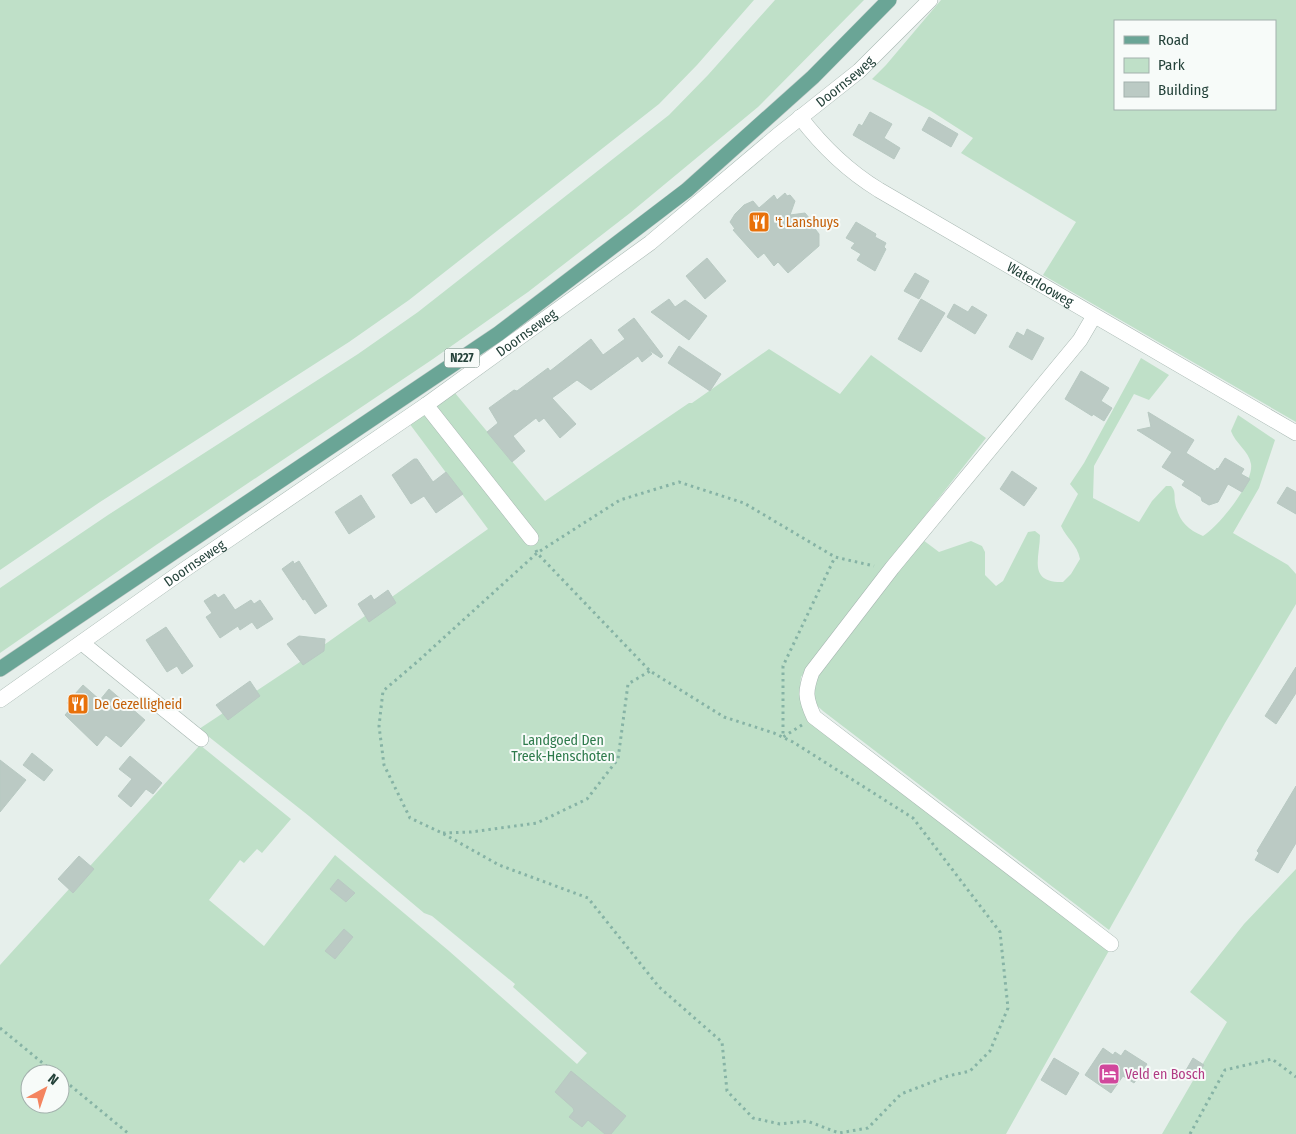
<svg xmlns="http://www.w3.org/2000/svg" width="1296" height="1134" viewBox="0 0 1296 1134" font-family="'Fira Sans Condensed',sans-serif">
  <rect width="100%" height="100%" fill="#e6efeb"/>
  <g fill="#bfe0c8" fill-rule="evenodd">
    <path d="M0,0H754L697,65L659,104L409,300L349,342L100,502L0,570Z"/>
    <path d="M775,0H864L758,107L630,213L528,292L433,359L156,545L0,653V588L108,515L358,354L418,312L669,115L708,75Z"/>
    <path d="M941,0H1296V422L1043,275L1076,222L961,153L973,138L931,111L872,79L886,65ZM1115,21H1275V109H1115Z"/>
    <path d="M769,349L840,394L871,355L986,438L843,620L801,677C799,696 799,701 808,718L1111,947L1006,1134H0V965L200,745L291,819L262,853L257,849L244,863L240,860L209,900L264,946L335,855L449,951L577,1064L587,1053L513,987L515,984L432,916L424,913L309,816L199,729L297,664L488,529L409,423L455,393L545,501L689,403H692ZM30,1074H60V1104H30Z"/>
    <path d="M1141,358L1169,375L1149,400L1134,394L1094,466L1093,498L1139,522L1152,501L1166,486H1171C1176,491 1174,496 1175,502C1178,519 1186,529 1203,536C1219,526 1254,483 1251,464C1249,451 1235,443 1231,431L1238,415L1275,440L1259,488L1233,533L1288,565L1296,574V604L1225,723L1109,930L823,711L814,703L810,692L820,673L923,540L939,552L971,541L982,546L985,552V575L996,586L1003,581L1028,532L1035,531L1040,535C1040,557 1027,583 1063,582L1071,574L1080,559C1077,544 1067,539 1061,526L1078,494L1070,484L1084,463Z"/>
    <path d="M1296,869V1134H1162L1227,1022L1190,992L1244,924Z"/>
  </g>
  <g fill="#bbcac4" stroke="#b8c9c2">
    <path d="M870,112L892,124L884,138L900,148L894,159L853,135L859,124L862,126Z"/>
    <path d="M929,117L958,134L951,147L922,130Z"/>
    <path d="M785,193L787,196L790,195L795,201L790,215L805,213L810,219L809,221L819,234V246L788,273L778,262L774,266L764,253L758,258L733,230L735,229L730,222L735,214L744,205L753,201L759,208L774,195L777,200Z"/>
    <path d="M856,222L876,234L875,237L886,243L884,247L886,249L875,271L857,260L861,254L851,248L855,243L846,238Z"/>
    <path d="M707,258L726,281L705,299L686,276Z"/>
    <path d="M915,273L929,281L919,299L904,291Z"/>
    <path d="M669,299L675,307L685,300L707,316L689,340L651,312Z"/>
    <path d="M921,299L945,313L921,352L898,339Z"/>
    <path d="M954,304L968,312L972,306L987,315L975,334L947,317Z"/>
    <path d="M634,318L663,356L661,358L649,350L652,354L642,362L638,356L591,390L577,380L552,398L576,424L560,438L544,418L539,422L536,418L513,436L525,451L512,462L487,432L498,423L489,408L514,390L517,391L548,368L550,371L591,339L603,355L625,339L618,330Z"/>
    <path d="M1027,329L1044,338L1032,360L1009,347L1017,332L1024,336Z"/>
    <path d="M679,346L721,374L710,391L668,363Z"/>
    <path d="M1081,371L1109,388L1101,401L1112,408L1104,421L1093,414L1092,416L1065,399Z"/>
    <path d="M1148,412L1194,440L1186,453L1215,471L1217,468L1218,469L1225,458L1244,469L1241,474L1250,479L1242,492L1228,484L1218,502L1209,505L1202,501L1201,497L1182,485L1185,481L1162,467L1172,452L1137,430L1151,427Z"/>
    <path d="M414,459H417L433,482L446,472L463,494L436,513L424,496L411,504L392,475Z"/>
    <path d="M1012,471L1037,488L1024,506L1000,489Z"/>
    <path d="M1287,487L1296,492V514L1277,503Z"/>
    <path d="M361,495L375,517L349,534L335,512Z"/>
    <path d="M293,561L294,564L299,561L327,606L315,614L305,599L303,600L282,569Z"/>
    <path d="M388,590L396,603L369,622L358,604L371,595L374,600Z"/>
    <path d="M215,594L218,598L224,594L235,610L251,600L254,604L260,600L273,619L257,629L252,622L240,630L238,626L220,638L206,617L212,613L204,601Z"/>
    <path d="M166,627L193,666L182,674L177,666L167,672L146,640Z"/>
    <path d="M299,636L325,639L324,651L303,665L287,644Z"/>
    <path d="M1296,667V693L1276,724L1265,716Z"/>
    <path d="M250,681L260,696L228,720L216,705Z"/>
    <path d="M83,685L100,700L109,689L145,720L121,747L106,735L97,746L65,715L72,707L67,703Z"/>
    <path d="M32,753L53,770L44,781L23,765Z"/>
    <path d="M130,756L162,783L153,794L146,789L131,807L118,796L132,779L119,769Z"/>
    <path d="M0,760L26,780L0,812Z"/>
    <path d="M1296,786V843L1278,873L1255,860L1259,853L1257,851Z"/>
    <path d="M79,856L94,869L73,893L58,879Z"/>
    <path d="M338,879L355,893L346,902L330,889Z"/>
    <path d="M344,929L353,937L335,959L325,951Z"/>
    <path d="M1103,1048L1113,1055L1115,1052L1121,1056L1125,1050L1147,1064L1134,1083L1123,1076L1111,1093L1085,1075Z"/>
    <path d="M1054,1058L1079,1073L1066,1095L1041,1080Z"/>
    <path d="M1193,1058L1204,1065L1195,1079L1185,1072Z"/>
    <path d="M571,1071L626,1116L611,1134H605L588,1120L582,1127L569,1117L574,1111L573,1108L555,1092Z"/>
  </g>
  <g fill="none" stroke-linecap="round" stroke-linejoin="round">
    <g stroke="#a8b8b2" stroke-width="16">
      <g id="minor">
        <path id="s1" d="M800,117C822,146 848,171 879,190L1296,433"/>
        <path d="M1094,316L1080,340L892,568L812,672C805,691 805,698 814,717L1111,944"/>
        <path d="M426,405L531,538"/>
        <path d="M82,643L201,739"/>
        <path id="s2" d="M0,700L184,570L426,405L650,243L777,136L859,71L930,0"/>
      </g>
    </g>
    <g stroke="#c2cac8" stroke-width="16">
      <path id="major" d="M0,669L498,334L687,190L813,77L889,0"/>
    </g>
    <g stroke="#86b3a5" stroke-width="3" stroke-dasharray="2.5 4" stroke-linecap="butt">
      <path d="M536,550L537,553L650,671L724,717L774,733L793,742L913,818L1000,932L1008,1008L990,1051L970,1071L948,1076L901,1094L868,1128L839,1133L807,1121L780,1124L753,1118L727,1091L722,1042L659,987L588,898L499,865L442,833L410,818L384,765L379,726L383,691L417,662L537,553L620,500L679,482L744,503L835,557L874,566"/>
      <path d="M802,725L783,737V666L835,557"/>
      <path d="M443,833L471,832L537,823L587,799L618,759L628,684L650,671"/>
      <path d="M0,1028L56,1074"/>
      <path d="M60,1077L129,1134"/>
      <path d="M1190,1134L1225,1070L1272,1059L1296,1077"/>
    </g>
    <use href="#minor" stroke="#fff" stroke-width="15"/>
    <use href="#major" stroke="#6aa596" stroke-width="15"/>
  </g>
  <defs>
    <g id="restaurant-square" transform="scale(1.125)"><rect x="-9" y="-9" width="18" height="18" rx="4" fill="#e8710a" stroke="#f7fbf9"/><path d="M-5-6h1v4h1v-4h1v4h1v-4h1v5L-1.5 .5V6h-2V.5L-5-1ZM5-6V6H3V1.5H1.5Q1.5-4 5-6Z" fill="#fff"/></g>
    <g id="hotel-square" transform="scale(1.125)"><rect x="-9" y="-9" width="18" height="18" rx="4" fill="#d1479c" stroke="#f7fbf9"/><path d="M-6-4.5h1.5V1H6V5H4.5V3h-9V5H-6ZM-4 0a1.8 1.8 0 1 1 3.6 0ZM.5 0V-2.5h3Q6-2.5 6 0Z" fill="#fff"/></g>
  </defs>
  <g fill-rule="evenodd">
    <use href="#restaurant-square" x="759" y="222"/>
    <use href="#restaurant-square" x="78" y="704"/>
    <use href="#hotel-square" x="1109" y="1074"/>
  </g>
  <g text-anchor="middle" stroke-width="4" stroke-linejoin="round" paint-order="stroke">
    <rect fill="#f7fbf9" stroke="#637a73" stroke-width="1" x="444.5" y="348.5" width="35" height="19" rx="4"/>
    <g font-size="12" font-weight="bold" fill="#24423a">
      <text x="462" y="362">N227</text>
    </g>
    <g font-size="14" fill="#24423a" stroke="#f7fbf9">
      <text dy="5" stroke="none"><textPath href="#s2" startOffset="1048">Doornseweg</textPath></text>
      <text dy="5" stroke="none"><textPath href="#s1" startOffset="295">Waterlooweg</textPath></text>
      <text dy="5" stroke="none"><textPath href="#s2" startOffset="642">Doornseweg</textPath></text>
      <text dy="5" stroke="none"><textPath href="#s2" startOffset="238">Doornseweg</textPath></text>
    </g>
    <g font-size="14" fill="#c56008" stroke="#f7fbf9" text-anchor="start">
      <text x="775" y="227">'t Lanshuys</text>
      <text x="94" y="709">De Gezelligheid</text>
    </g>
    <g font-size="14" fill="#2d7a4b" stroke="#f7fbf9">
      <text x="563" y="745">Landgoed Den<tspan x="563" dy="16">Treek-Henschoten</tspan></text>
    </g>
    <g font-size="14" fill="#b23c85" stroke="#f7fbf9" text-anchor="start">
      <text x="1125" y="1079">Veld en Bosch</text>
    </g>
  </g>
  <rect x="1114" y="20" width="162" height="90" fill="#f7fbf9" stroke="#a3b1ad"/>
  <rect x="1124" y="36" width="25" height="8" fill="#6aa596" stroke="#a3b1ad"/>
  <text x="1158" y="45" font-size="15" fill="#24423a">Road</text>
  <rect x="1124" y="58" width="25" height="15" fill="#bfe0c8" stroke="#a3b1ad"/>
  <text x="1158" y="70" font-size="15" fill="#24423a">Park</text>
  <rect x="1124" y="82" width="25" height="15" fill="#bbcac4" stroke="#a3b1ad"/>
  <text x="1158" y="95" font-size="15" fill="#24423a">Building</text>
  <g transform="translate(45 1089) rotate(40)"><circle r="24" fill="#f7fbf9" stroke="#a3b1ad"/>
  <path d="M0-4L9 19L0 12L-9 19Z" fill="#f4845f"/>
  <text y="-8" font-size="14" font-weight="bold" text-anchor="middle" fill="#24423a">N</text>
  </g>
</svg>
